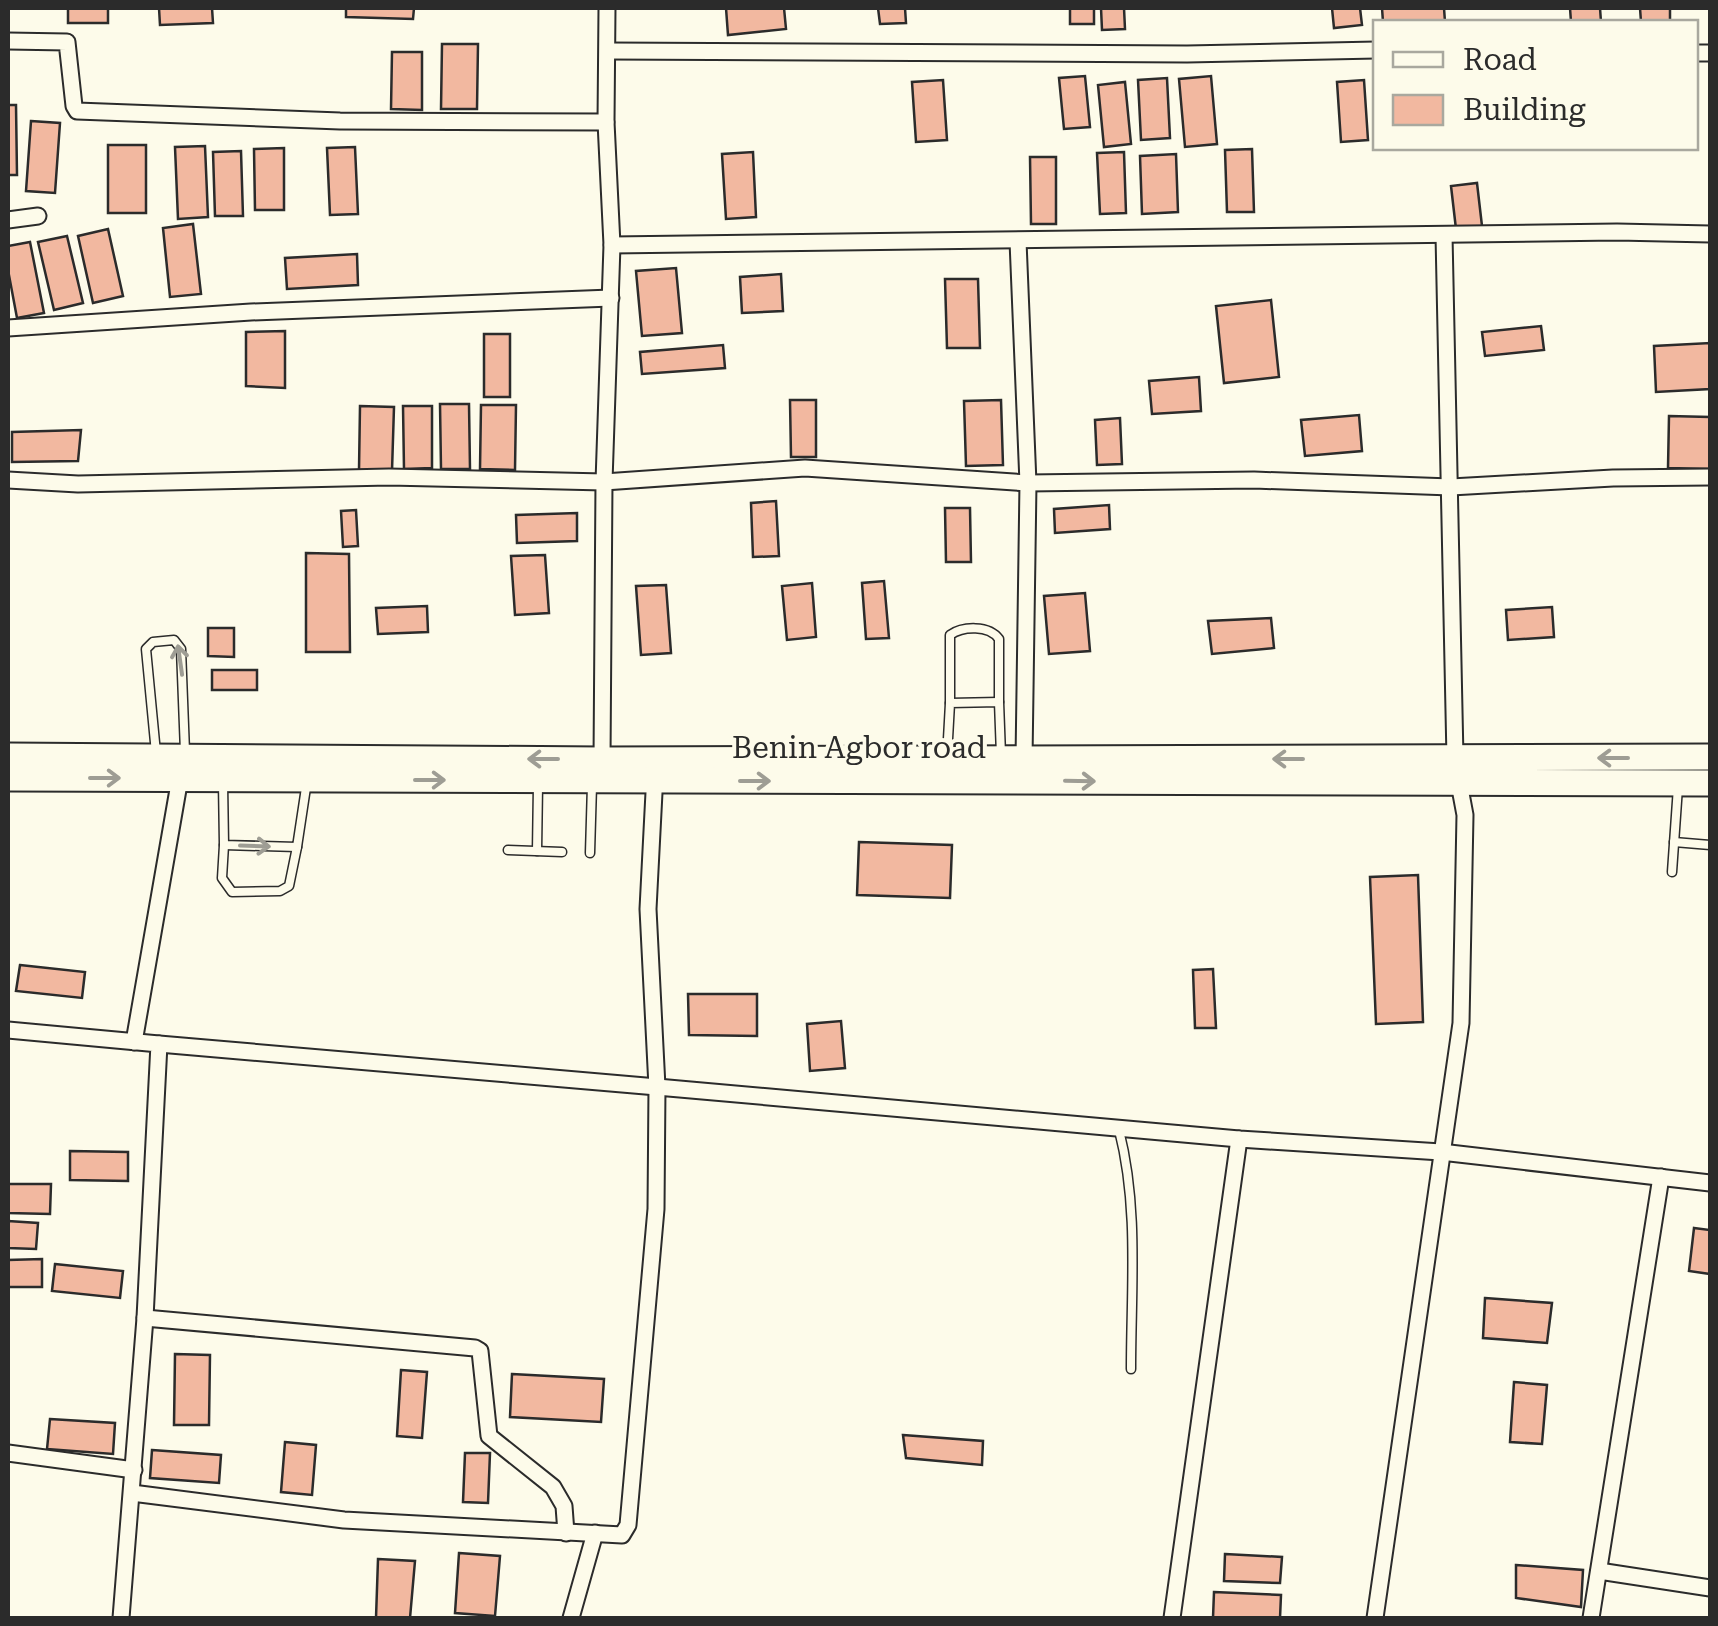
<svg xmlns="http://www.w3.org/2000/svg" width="1718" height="1626" viewBox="0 0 1718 1626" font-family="'Roboto Serif',serif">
  <rect width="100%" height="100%" fill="#fdfbea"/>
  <g fill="#f2b8a0" stroke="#2b2b2b" stroke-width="2.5">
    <rect x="68" y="8" width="40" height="15"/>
    <path d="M159,8H212L213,23L160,25Z"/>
    <path d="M346,8H414L413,19L346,17Z"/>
    <path d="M726,8H784L786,29L728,35Z"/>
    <path d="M878,8H905L906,23L880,24Z"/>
    <rect x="1070" y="8" width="24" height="16"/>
    <path d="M1101,8H1124L1125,29L1102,30Z"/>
    <path d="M1332,8H1360L1362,25L1334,28Z"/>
    <path d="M1382,8H1444L1445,22H1383Z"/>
    <path d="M1570,8H1600L1601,22H1571Z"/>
    <path d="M1640,8H1670V22H1641Z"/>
    <path d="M442,44H478L477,109H441Z"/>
    <path d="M392,52H422V110L391,109Z"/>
    <path d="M1085,76L1090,127L1064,129L1059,78Z"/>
    <path d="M1211,76L1217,144L1185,147L1179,79Z"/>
    <path d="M1167,78L1170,138L1141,140L1138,80Z"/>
    <path d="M943,80L947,140L916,142L912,82Z"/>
    <path d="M1364,80L1368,140L1341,142L1337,82Z"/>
    <path d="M1125,82L1131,144L1104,147L1098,85Z"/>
    <path d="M8,105H16L17,175H8Z"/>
    <path d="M31,121L60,123L55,193L26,191Z"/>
    <rect x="108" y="145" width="38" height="68"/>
    <path d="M205,146L208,217L178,219L175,147Z"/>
    <path d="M355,147L358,214L330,215L327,148Z"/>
    <path d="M284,148V210H255L254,149Z"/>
    <path d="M1252,149L1254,212H1227L1225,150Z"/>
    <path d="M241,151L243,216H215L213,152Z"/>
    <path d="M753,152L756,217L726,219L722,154Z"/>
    <path d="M1124,152L1126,213L1100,214L1097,153Z"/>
    <path d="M1176,154L1178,212L1142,214L1140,156Z"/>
    <path d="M1030,157H1056V224H1031Z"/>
    <path d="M1477,183L1482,226L1456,229L1451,186Z"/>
    <path d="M193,224L201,294L170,297L163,228Z"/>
    <path d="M108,229L123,296L93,303L78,236Z"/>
    <path d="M67,236L83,303L54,310L38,242Z"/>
    <path d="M30,242L44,313L17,318L8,270V246Z"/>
    <path d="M357,254L358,285L287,289L285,258Z"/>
    <path d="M676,268L682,333L642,336L636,271Z"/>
    <path d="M781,274L783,311L742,313L740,277Z"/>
    <path d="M945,279H978L980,348H947Z"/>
    <path d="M1271,300L1279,377L1224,383L1216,306Z"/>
    <path d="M1541,326L1544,350L1485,356L1482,332Z"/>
    <path d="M285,331V388L246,386V332Z"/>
    <rect x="484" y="334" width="26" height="63"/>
    <path d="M1710,343V389L1656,392L1654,346Z"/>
    <path d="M723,345L725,368L642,374L640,352Z"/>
    <path d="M1199,377L1201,411L1152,414L1149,381Z"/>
    <path d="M790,400H816V457H791Z"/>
    <path d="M1001,400L1003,465L966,466L964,401Z"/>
    <path d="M440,404H469L470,469H441Z"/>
    <path d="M481,405H516L515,470L480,469Z"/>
    <path d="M360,406L394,407L392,471L359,470Z"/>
    <path d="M403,406H432V468L404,469Z"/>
    <path d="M1359,415L1362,451L1305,456L1301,420Z"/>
    <path d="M1669,416L1710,417V469L1668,468Z"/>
    <path d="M1120,418L1122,464L1097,465L1095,420Z"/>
    <path d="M81,430L78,461L12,462V432Z"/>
    <path d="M776,501L779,556L753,557L751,503Z"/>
    <path d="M1109,505L1110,529L1055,533L1054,509Z"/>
    <path d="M945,508H970L971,562H946Z"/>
    <path d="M356,510L358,546L343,547L341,511Z"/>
    <path d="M577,513V541L517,543L516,515Z"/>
    <path d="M306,553L349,554L350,652H306Z"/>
    <path d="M545,555L549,613L515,615L511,556Z"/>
    <path d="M884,581L889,638L866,639L862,583Z"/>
    <path d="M812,583L816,637L787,640L782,586Z"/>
    <path d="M666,585L671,653L641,655L636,586Z"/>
    <path d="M1085,593L1090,651L1049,654L1044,596Z"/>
    <path d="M427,606L428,632L378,634L376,608Z"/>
    <path d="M1552,607L1554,637L1508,640L1506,610Z"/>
    <path d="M1271,618L1274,648L1212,654L1208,621Z"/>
    <path d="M208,628H234V657L208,656Z"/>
    <rect x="212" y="670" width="45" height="20"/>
    <path d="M859,842L952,845L950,898L857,895Z"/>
    <path d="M1418,875L1423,1022L1376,1024L1370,877Z"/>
    <path d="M20,965L85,972L82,998L16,991Z"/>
    <path d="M1213,969L1216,1028H1195L1193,970Z"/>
    <path d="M688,994H757V1036L689,1035Z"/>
    <path d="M841,1021L845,1068L810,1071L807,1024Z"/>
    <path d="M70,1151L128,1152V1181L70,1180Z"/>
    <path d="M8,1184H51L50,1214L8,1213Z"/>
    <path d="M8,1221L38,1223L36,1249L8,1248Z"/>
    <path d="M1694,1228L1710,1230V1274L1689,1271Z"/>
    <path d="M42,1259V1287H8V1260Z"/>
    <path d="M55,1264L123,1271L120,1298L52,1291Z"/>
    <path d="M1485,1298L1552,1303L1547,1343L1483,1338Z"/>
    <path d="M175,1354L210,1355L209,1425H174Z"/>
    <path d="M401,1370L427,1372L422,1438L397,1436Z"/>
    <path d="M512,1374L604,1379L601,1422L510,1417Z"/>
    <path d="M1514,1382L1547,1385L1542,1444L1510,1442Z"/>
    <path d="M50,1419L115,1423L113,1454L47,1449Z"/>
    <path d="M903,1435L983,1441L982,1465L906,1458Z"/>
    <path d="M285,1442L316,1445L312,1495L281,1492Z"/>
    <path d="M152,1450L221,1455L219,1483L150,1478Z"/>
    <path d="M465,1453H490L488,1503L463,1502Z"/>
    <path d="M459,1553L500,1556L495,1616L455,1613Z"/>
    <path d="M1225,1554L1282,1557L1280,1583L1224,1581Z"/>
    <path d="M378,1559L415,1561L410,1618H376Z"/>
    <path d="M1516,1565L1583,1570L1581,1607L1516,1598Z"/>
    <path d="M1214,1592L1281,1595L1280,1618H1213Z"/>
  </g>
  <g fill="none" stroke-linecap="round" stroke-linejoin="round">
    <g stroke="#2b2b2b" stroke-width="11">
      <g id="service">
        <path d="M950,703V635C963,626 989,625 999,639V702"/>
        <path d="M156,753L146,649L153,642L174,640L181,649L185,752"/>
        <path d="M947,757L950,703L999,702L1001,755"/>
        <path d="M223,783L224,845L297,847L307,781"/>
        <path d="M1674,842L1710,845"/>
        <path d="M224,845L222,878L232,892L280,891L289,886L297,847"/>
        <path d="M508,850L562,852"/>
        <path d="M537,851L538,785"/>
        <path d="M590,853L592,785"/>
        <path d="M1672,872L1678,787"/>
        <path d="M1119,1130C1139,1208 1131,1289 1131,1369"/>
      </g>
    </g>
    <g stroke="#2b2b2b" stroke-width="19">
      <g id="minor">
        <path d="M8,41L67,42L74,106L77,111L340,121L606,122"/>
        <path d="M608,51L1187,54L1376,50"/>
        <path d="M1696,53H1710"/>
        <path d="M8,220L38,216"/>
        <path d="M1444,235L1455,758"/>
        <path d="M1018,241L1028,483L1024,759"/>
        <path d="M612,245L1617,232L1710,234"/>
        <path d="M8,328L251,312L611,298"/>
        <path d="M8,480L78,484L389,477L604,482L805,468L1028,483L1254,480L1451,487L1613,478L1710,477"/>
        <path d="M602,760L604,482L612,245L606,122L607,8"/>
        <path d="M8,1030L159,1044L145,1318L121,1618"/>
        <path d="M134,1042L180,778"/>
        <path d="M159,1044L657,1087L648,909L655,773"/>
        <path d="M145,1318L475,1348L480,1351L489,1436L553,1487L564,1506L566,1533"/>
        <path d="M8,1453L134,1470"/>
        <path d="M132,1493L344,1520L622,1535L628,1525L656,1209L657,1087L1239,1139L1441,1152L1710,1183"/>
        <path d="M1599,1571L1710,1588"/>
        <path d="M571,1618L595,1533"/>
        <path d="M1172,1618L1239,1139"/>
        <path d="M1375,1618L1461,1023L1465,815L1459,783"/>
        <path d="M1591,1618L1661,1177"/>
      </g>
    </g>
    <g stroke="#2b2b2b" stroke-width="29">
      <g id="trunk">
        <path d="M8,756L602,760L1710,757"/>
        <path d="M8,778L1710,783"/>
      </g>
    </g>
    <use href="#service" stroke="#fdfbea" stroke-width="8"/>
    <use href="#minor" stroke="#fdfbea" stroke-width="15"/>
    <use href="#trunk" stroke="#fdfbea" stroke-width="25"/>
  </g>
  <defs><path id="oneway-shaft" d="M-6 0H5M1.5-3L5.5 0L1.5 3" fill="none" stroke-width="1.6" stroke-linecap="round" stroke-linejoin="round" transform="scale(2.5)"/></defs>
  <g stroke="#9e9d94">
    <use href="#oneway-shaft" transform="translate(180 660) rotate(-98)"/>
    <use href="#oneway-shaft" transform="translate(1613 758) rotate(180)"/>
    <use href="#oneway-shaft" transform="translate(543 759) rotate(-180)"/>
    <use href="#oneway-shaft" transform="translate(1288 759) rotate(180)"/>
    <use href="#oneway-shaft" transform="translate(105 778)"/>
    <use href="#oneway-shaft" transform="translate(430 780)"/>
    <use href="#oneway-shaft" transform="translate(755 781)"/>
    <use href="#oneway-shaft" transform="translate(1080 781) rotate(1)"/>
    <use href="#oneway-shaft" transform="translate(255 846) rotate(2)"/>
  </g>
  <g text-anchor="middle" stroke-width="8" stroke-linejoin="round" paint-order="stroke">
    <g font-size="30" fill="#2b2b2b" stroke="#fdfbea">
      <text x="859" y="758">Benin Agbor road</text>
    </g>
  </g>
  <rect width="1718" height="1626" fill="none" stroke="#2b2b2b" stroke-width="20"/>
  <rect x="1373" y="20" width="325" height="130" fill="#fdfbea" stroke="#a9a89e" stroke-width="2.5"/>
  <rect x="1393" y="52" width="50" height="15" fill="#fdfbea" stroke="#a9a89e" stroke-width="2.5"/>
  <text x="1463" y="70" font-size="30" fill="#2b2b2b">Road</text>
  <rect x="1393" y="95" width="50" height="30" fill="#f2b8a0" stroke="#a9a89e" stroke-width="2.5"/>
  <text x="1463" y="120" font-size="30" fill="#2b2b2b">Building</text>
</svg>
